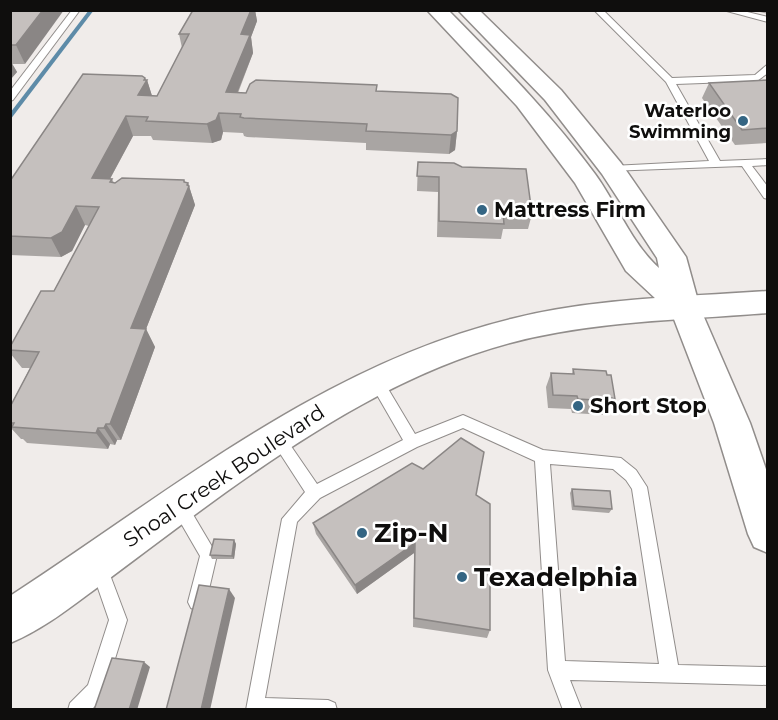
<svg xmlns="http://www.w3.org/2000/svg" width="778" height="720" viewBox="0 0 778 720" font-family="Montserrat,sans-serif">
  <rect width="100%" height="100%" fill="#f0ecea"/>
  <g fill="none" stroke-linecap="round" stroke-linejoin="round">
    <path fill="#5d8ba8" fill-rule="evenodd" d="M89,10H94L10,120V113Z"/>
    <g stroke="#918d8b" stroke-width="2">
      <g id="service">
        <path d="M72,10H80L13,100L10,101V91Z"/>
        <path d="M594,10H603L672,78L755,75L768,64V73L757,81L676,84L720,161L768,159V165L752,166L768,187V199L764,198L742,166L608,171V167L612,166L709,161L666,82Z"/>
        <path d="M723,10H739L768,17V22Z"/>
        <path d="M376,375L381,377L415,434L463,415L543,450L621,458L636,470L647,487L678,665L768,667V685L570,680L581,708L563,710L548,670L535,461L463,428L417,447L320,498L297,522L265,698L328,700L335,703L337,710H246L282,519L305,492L270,438L272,433L277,432L282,433L317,484L403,440L369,381L371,377ZM550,464L613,469L626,480L632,489L659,664L565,661Z"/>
        <path d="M179,499L185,501L217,555L206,602L203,608L197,611L191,608L188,602L200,556L171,506L173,501Z"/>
        <path d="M98,557L104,559L127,620L105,691L103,698L91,710H68L70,703L88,685L109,620L90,565L92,559Z"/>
      </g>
    </g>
    <g stroke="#918d8b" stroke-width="3">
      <path id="tertiary" d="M768,291V313C682,320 593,321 510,343C406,371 313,430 226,492C183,523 141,555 98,587C71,607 42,630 10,643V596C170,492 322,365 511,319C594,298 682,297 768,291Z"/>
    </g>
    <g stroke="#918d8b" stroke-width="3">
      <path id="secondary" d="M427,10H448C500,63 551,114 595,174C617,204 631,243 659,268L657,258L602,174L545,100L458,10H479L561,90L621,163L686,257L700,308L750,423L768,475V553L754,547L748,534L714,423L672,314L626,271L575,183L517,106Z"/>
    </g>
    <use href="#service" fill="#fff" fill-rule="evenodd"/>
    <use href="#tertiary" fill="#fff" fill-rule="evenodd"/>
    <use href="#secondary" fill="#fff" fill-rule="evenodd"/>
  </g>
  <g fill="#a9a5a3">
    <path d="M10,10L25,64H12L17,72L10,80Z"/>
    <path d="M193,10H255L257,21L251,37L253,53L238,93L377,91L457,131L455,150L449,154L366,150V143L247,137L244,136L243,133L223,132L221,140L212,143L153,140L151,136H133L110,179H112L114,183H188L195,205L146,329L155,347L121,440H117L115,445L110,444L108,449L27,443L23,439H21L10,427V407L30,368H22L10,353V347L54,291L89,226L85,225L72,251L61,257L10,255V181L145,78L146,80H147L152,96H157L182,48L179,34Z"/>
    <path d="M751,10H768V14Z"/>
    <path d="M768,80V143L735,145L702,98L709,83Z"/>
    <path d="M418,162L532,214L528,229H503L501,239L437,237L438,192L417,191Z"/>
    <path d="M573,369L607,375L615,399L608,412H607L606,415L572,413L571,409L548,408L546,387L551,373L572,374Z"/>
    <path d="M423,469L476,495L490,630L487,638L413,627L414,553L357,594L316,534L313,523Z"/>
    <path d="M572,489L612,509L609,513L572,510L570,493Z"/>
    <path d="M234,540L236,544L234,559H212L210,555Z"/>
  </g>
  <g fill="#8a8685">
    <path d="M43,10H64L25,64L16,45Z"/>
    <path d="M251,10H255L257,21L251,37L253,53L230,111L226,92L241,34Z"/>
    <path d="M10,60L17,72L10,80Z"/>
    <path d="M145,78L146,81L147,80L153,99L138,95Z"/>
    <path d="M219,113L223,132L221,140L212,143L207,124Z"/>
    <path d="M126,116L133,136L100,197L92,178Z"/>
    <path d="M457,131L455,150L449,154L451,135Z"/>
    <path d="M184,180L187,190L188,183L195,205L146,329L155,347L121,440L110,424L131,328Z"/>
    <path d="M76,206L85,225L72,251L61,257L51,238Z"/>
    <path d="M106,424L117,440L115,445L104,428Z"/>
    <path d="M98,428L110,444L108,449L96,433Z"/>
    <path d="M234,540L236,544L234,559L232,556Z"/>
    <path d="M415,543L414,553L357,594L355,585Z"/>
    <path d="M229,589L235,598L210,710H201Z"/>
    <path d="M144,662L150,667L137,710H129Z"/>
  </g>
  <g fill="#c5c0be" stroke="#8a8685" stroke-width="1.5">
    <path d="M10,10H43L16,45H10Z"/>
    <path d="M193,10H251L241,34L250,35L226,92L246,93L250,84L256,80L377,85L376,91L451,94L458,98L457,131L451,135L366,131L367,124L244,118L240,117L241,114L219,113L216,120L207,124L146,121L148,117L126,116L92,178L112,179L110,182L115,183L122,178L184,180V182L188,183L187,185L189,186L131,328L146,329L110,424H106L104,428H98L96,433L12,427L14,423H10V407L39,352L10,350V347L41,291H54L99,207L76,206L62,232L51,238L10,236V181L83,74L142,76L145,78L144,80H147L138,95L157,96L189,34H179Z"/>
    <path d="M768,80V128L742,130L709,83Z"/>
    <path d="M418,162L454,163L462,167L526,169L532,214L503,213L504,224L439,221V177L417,176Z"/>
    <path d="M573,369L606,371L607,375H611L615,399L612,398V401L578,399L577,396L553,395L551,373L574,374Z"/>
    <path d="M461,438L484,452L476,495L490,504V630L414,618L415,543L355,585L313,523L412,463L423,469Z"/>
    <path d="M572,489L610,491L612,509L574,506Z"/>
    <path d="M214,539L234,540L232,556L210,555Z"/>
    <path d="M199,585L229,589L201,710H166Z"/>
    <path d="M112,658L144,662L129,710H94Z"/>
  </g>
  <g fill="#346583" stroke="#fff" stroke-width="2">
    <circle cx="743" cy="121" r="6"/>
    <circle cx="482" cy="210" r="6"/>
    <circle cx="578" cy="406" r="6"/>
    <circle cx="362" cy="533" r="6"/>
    <circle cx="462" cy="577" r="6"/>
  </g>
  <g text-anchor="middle" stroke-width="5" stroke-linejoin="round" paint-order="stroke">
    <g font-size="18" font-weight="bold" fill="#0f0e0d" stroke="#fff" text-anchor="end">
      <text x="731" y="117">Waterloo<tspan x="731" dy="21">Swimming</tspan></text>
    </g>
    <g font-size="21" font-weight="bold" fill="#0f0e0d" stroke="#fff" text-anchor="start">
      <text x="494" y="217">Mattress Firm</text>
      <text x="590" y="413">Short Stop</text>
    </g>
    <g font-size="21" fill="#0f0e0d" stroke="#fff">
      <text transform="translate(224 476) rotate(-34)" y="7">Shoal Creek Boulevard</text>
    </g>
    <g font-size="26" font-weight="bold" fill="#0f0e0d" stroke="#fff" text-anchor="start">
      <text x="374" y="542">Zip-N</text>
      <text x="474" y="586">Texadelphia</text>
    </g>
  </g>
  <rect width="778" height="720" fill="none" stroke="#0f0e0d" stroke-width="24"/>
</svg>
